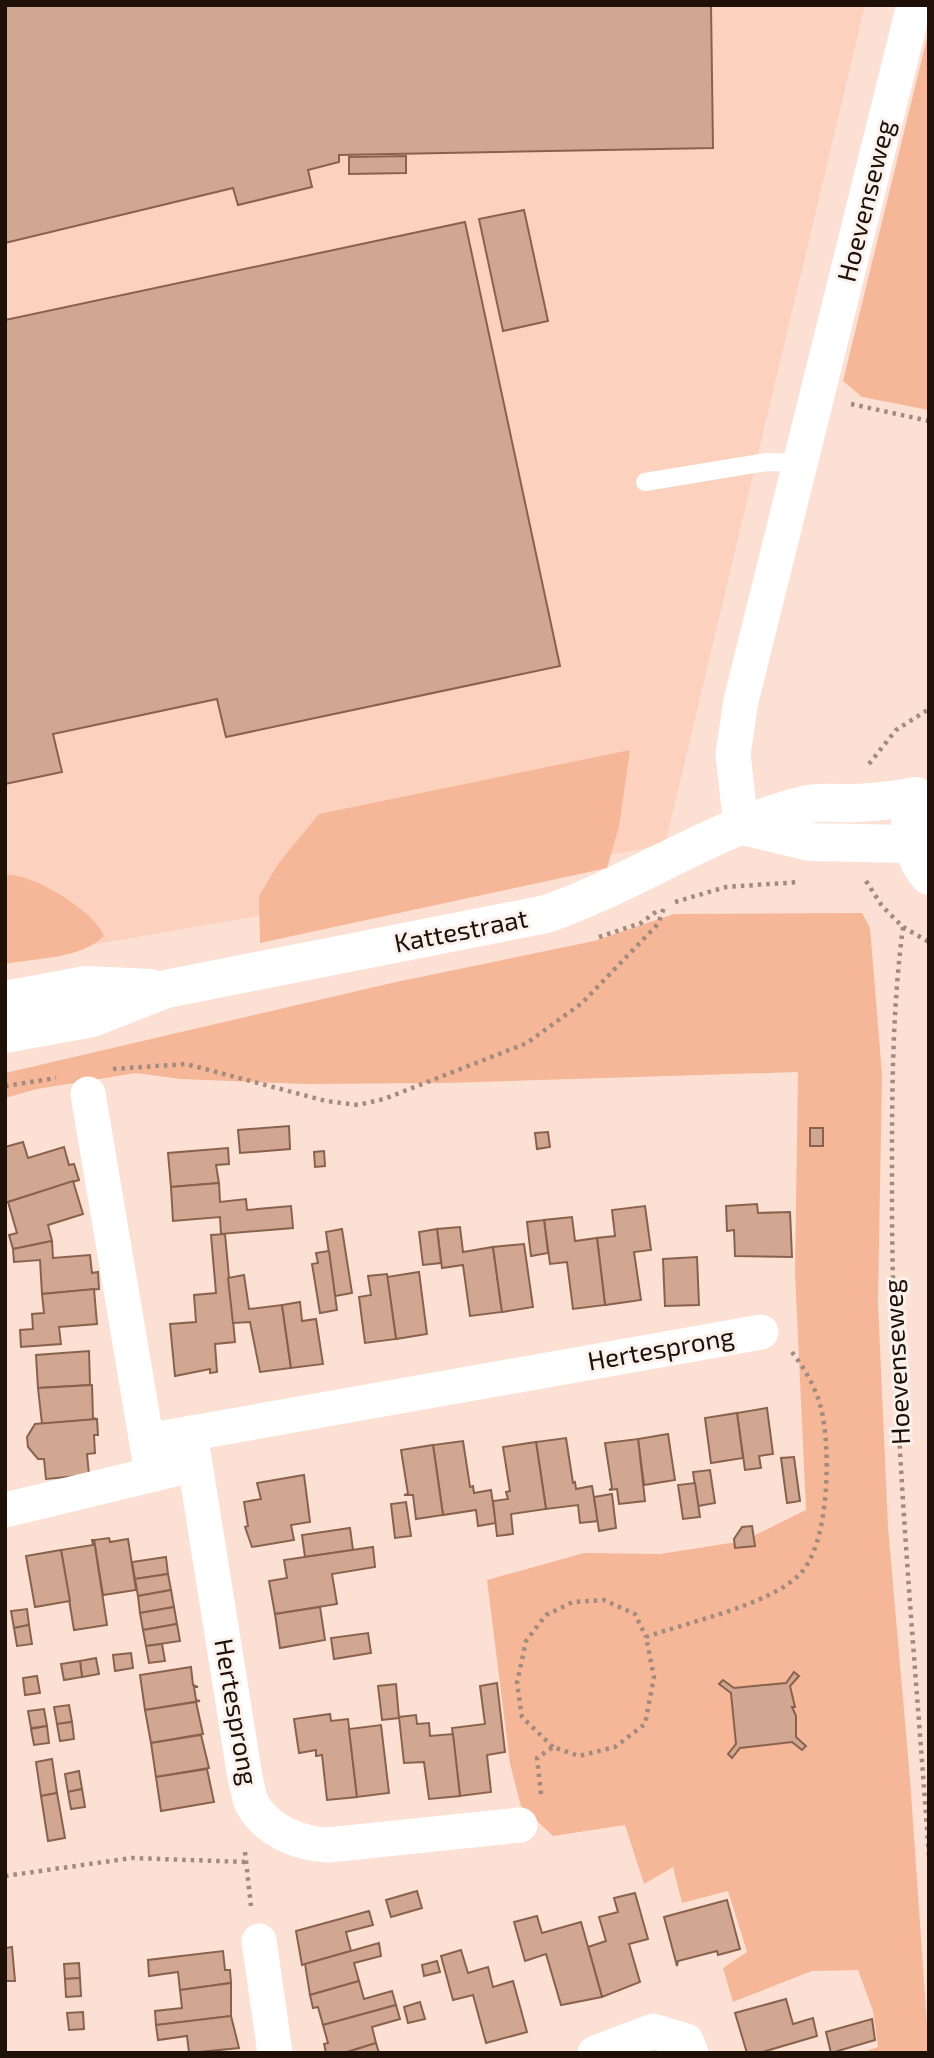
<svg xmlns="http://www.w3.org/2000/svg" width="934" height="2058" viewBox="0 0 934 2058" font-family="'Exo 2',sans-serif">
  <rect width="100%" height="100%" fill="#fce0d3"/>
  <path fill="#fcd1bd" d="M5,5H865L665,845L5,960Z"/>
  <g fill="#f6b798">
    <path d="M929,30V410L862,397L843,381Z"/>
    <path d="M630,750L619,826L607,868L260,943L259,896L278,864L319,814Z"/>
    <path d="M5,875C31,872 96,912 104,936C81,959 36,958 5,964Z"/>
    <path d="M862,913L870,928L882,1074L878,1303L888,1527L910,1779L929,2053H860L878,2047L873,2011L858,1970L812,1971L733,2002L723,1968L747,1952L728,1891L682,1903L673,1867L644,1884L625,1825L553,1836L521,1806L510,1764L487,1580L584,1553L660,1554L743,1541L806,1510L795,1273L798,1072L446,1083L306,1084L181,1079L136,1073L37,1089L5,1098V1073L396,982L594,941L674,914Z"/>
  </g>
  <g fill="#d2a792" stroke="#89624e" stroke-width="2">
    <path d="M5,5H711L713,148L339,155V162L308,170L312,187L238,205L233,188L5,243Z"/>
    <path d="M406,156V173L349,174V157Z"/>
    <path d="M524,210L548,321L503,331L479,219Z"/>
    <path d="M465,222L560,666L226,737L217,699L53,734L62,772L5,784V320Z"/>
    <path d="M289,1126L290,1149L240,1153L238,1130Z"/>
    <rect x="810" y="1128" width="13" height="18"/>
    <path d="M548,1132L550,1147L537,1149L535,1133Z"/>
    <path d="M23,1142L28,1158L64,1147L69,1165L74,1164L79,1180L5,1203V1147Z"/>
    <path d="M228,1148L229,1164L216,1165L219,1183L171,1187L168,1153Z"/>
    <path d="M324,1151L325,1166L315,1167L314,1152Z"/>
    <path d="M73,1181L83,1214L48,1225L52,1241L13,1249L9,1235L17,1233L8,1202Z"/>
    <path d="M219,1183L220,1202L246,1199L247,1210L291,1206L293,1228L221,1234L220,1217L173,1221L171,1187Z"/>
    <path d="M757,1204L758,1213L790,1212L792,1257L735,1256L734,1230L727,1231L726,1206Z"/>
    <path d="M645,1206L651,1250L634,1252L641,1300L605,1305L597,1238L615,1236L612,1210Z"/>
    <path d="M572,1217L575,1241L597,1238L605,1305L573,1309L567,1262L550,1264L544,1220Z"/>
    <path d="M544,1220L548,1253L531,1256L527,1222Z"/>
    <path d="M460,1227L463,1252L493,1247L502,1312L470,1316L463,1265L442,1268L437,1229Z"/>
    <path d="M342,1229L352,1293L335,1296L326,1232Z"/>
    <path d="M437,1229L441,1263L423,1265L419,1232Z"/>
    <path d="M225,1234L235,1342L215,1344L217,1372L210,1373V1369L175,1376L170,1324L196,1322L194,1295L216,1293L211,1235Z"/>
    <path d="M52,1241L53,1258L90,1255L92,1273L98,1272L99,1289L42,1294L40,1260L14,1262L13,1249Z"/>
    <path d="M524,1244L533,1307L502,1312L493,1247Z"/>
    <path d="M329,1251L337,1310L320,1313L312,1264L318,1263L316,1253Z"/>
    <path d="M697,1257L699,1305L665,1306L663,1259Z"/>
    <path d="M419,1272L427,1334L396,1339L387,1277Z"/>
    <path d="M387,1274L396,1339L365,1343L359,1297L371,1295L368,1276Z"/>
    <path d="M244,1275L249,1309L282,1305L291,1368L260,1372L250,1322L233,1323L228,1278Z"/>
    <path d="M94,1289L97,1324L59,1327L61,1344L21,1347L20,1330L33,1329L32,1314L44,1313L42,1294Z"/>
    <path d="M300,1302L302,1321L316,1319L323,1364L291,1368L282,1305Z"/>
    <path d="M89,1351L90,1385L38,1388L36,1355Z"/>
    <path d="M92,1385L93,1418L97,1419L42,1424L38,1388Z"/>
    <path d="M767,1408L773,1454L759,1456L761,1468L745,1470L737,1413Z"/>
    <path d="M737,1413L743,1458L711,1463L705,1418Z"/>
    <path d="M97,1419L98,1435H94L95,1453L87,1454L89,1475L46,1479L44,1459H38L28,1447L27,1437L35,1424Z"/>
    <path d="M668,1434L675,1480L644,1485L638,1439Z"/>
    <path d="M566,1438L573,1483L575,1482L576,1489L592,1486L598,1521L580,1523L578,1505L546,1509L536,1442Z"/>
    <path d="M638,1439L645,1501L619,1504L617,1489L609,1490L612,1488L605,1443Z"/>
    <path d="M463,1441L470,1487L473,1486L474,1493L491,1490L496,1523L478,1526L476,1510L443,1515L433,1445Z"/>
    <path d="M536,1442L546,1509L511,1514L513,1534L497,1536L493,1501L508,1499L506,1492L510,1491L503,1447Z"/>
    <path d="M433,1445L443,1515L416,1519L413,1495H404L408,1494L401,1450Z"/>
    <path d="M794,1457L800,1501L787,1503L781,1458Z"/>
    <path d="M710,1470L715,1503L698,1506L693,1472Z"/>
    <path d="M304,1475L310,1522L291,1525L294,1540L252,1547L245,1527L248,1526L244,1502L261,1499L257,1483Z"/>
    <path d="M695,1483L700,1517L683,1519L678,1485Z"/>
    <path d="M612,1494L616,1528L599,1531L594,1497Z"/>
    <path d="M406,1502L411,1536L395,1538L391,1504Z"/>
    <path d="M752,1526L755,1546L735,1548L734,1539L742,1527Z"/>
    <path d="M350,1528L353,1550L305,1557L302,1535Z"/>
    <path d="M109,1538L110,1542L128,1539L136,1590L103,1595L94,1540Z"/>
    <path d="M92,1540H94L107,1625L74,1630L61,1550L93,1545Z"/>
    <path d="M373,1547L375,1567L332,1574L337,1604L275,1614L269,1581L287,1578L284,1560Z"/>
    <path d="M61,1550L70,1601L35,1607L26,1556Z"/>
    <path d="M166,1557L168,1574L135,1579L132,1562Z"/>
    <path d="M168,1574L171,1590L138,1596L135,1579Z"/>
    <path d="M171,1590L174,1607L140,1613L138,1596Z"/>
    <path d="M174,1607L177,1624L143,1630L140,1613Z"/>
    <path d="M320,1607L325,1640L280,1648L275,1614Z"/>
    <path d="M27,1609L29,1625L14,1628L11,1611Z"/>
    <path d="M177,1624L180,1641L146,1646L143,1630Z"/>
    <path d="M29,1625L32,1644L17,1646L14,1628Z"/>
    <path d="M368,1633L371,1653L334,1659L331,1638Z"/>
    <path d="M162,1644L165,1661L149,1663L146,1646Z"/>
    <path d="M131,1653L133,1668L115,1671L113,1655Z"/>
    <path d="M96,1658L99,1674L82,1677L80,1661Z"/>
    <path d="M80,1661L82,1677L64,1680L61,1664Z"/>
    <path d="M191,1667L193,1685L198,1687H194L196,1700L200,1701L145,1710L140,1675Z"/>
    <path d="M794,1672L799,1676L790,1686L795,1707H792L796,1716V1737L806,1746L802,1750L792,1742L740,1748L732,1758L728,1754L736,1744L731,1693L719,1684L723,1680L734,1688L786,1683Z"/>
    <path d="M37,1676L40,1693L25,1695L23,1678Z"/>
    <path d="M497,1683L505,1752L487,1755L491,1792L460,1796L452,1728L485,1724L480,1686Z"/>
    <path d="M396,1684L399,1718L382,1720L378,1686Z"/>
    <path d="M196,1702L203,1734L151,1743L145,1710Z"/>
    <path d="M69,1705L72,1722L57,1724L54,1707Z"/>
    <path d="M44,1709L47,1726L31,1728L28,1711Z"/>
    <path d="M330,1714L331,1721L348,1719L357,1797L327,1800L322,1755L316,1756V1750L299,1753L294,1719Z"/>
    <path d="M416,1715L417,1724L429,1723L430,1736L453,1734L460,1796L429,1799L424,1762L404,1763L399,1717Z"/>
    <path d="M72,1722L74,1739L60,1741L57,1724Z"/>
    <path d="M381,1725L389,1793L357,1797L349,1729Z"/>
    <path d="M47,1726L49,1743L34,1745L31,1729Z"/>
    <path d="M201,1735L209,1768L156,1777L151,1743Z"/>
    <path d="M52,1759L57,1793L41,1796L36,1762Z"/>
    <path d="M207,1769L214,1802L161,1811L156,1777Z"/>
    <path d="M79,1771L82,1789L68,1792L65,1774Z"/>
    <path d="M82,1789L85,1807L71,1809L68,1792Z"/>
    <path d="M57,1793L65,1838L48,1841L41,1796Z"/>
    <path d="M417,1891L422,1908L391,1917L386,1900Z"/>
    <path d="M635,1893L648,1939L629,1944L640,1982L602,1997L588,1947L606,1941L599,1917L618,1912L614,1898Z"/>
    <path d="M727,1900L740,1949L718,1955L717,1951L678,1961L677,1966L664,1917Z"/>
    <path d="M369,1911L373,1925L346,1932L351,1951L302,1965L296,1931Z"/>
    <path d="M537,1916L542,1933L581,1922L602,1997L561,2005L546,1954L525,1961L514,1922Z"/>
    <path d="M379,1943L381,1956L354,1963L359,1981L310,1995L305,1964Z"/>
    <path d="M12,1947L15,1981H5V1948Z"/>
    <path d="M461,1950L468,1973L488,1967L493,1987L513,1981L527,2032L486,2043L473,1995L453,2000L441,1956Z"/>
    <path d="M223,1951L225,1970H230L231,1983L180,1990L178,1972L149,1976L148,1960Z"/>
    <path d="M437,1961L440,1972L424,1976L422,1965Z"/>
    <path d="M79,1963L80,1978L65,1979L64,1964Z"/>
    <path d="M80,1978L81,1996L66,1997L65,1979Z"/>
    <path d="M359,1981L364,1999L392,1991L396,2005L323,2025L318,2007L313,2008L310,1995Z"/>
    <path d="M231,1983V2016L156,2025L155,2011L182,2008L180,1990Z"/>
    <path d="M786,1999L793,2024L813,2018L817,2036L759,2053H747L735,2013Z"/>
    <path d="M420,2002L425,2019L408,2023L404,2007Z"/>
    <path d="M396,2005L400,2019L372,2027L376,2043L344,2053H326L324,2044L328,2043L323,2025Z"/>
    <path d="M83,2012L84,2029L69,2030L67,2013Z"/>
    <path d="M231,2016L239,2048L189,2053L187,2036L158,2040L156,2025Z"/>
    <path d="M872,2019L875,2040L831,2053L826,2032Z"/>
    <path d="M376,2043L379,2053H344Z"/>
  </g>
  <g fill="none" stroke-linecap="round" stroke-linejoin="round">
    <g stroke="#a18a7f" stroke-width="4.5" stroke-dasharray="3.5 5" stroke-linecap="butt">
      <path d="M851,404L929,421"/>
      <path d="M869,764L896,730L929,709"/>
      <path d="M866,881L882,906L903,927C892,1011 892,1095 892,1180C891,1406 913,1631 929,1856"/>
      <path d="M675,902L726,887L800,882"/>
      <path d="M903,927L929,942"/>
      <path d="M599,937L641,923L657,911"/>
      <path d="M113,1069L186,1064L326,1101L358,1105L384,1099L527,1043L582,1003L658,924L665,905"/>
      <path d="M5,1086L56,1078"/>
      <path d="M553,1747L522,1717L517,1683L526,1641L546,1615L573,1602L604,1600L635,1614L646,1637"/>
      <path d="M541,1794L537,1758L553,1747L579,1756L615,1747L645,1724L654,1677L646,1637C688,1622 770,1605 800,1574C830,1543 831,1448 821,1408C816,1388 804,1367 791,1351"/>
      <path d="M245,1852L251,1906"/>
      <path d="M5,1876L132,1858L246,1862"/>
    </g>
    <path stroke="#fff" stroke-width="18" d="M645,482L767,462L799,463"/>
    <g stroke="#fff" stroke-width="35">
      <path d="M741,826L733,754L741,701L914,5"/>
      <path d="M88,1094L152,1473"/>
      <path d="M190,1433L244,1771C246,1781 248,1795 252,1804C267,1831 300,1844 328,1845L520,1825"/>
      <path d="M147,1441L761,1332"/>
      <path d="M5,1510L175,1469"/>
      <path d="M259,1941L275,2053"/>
      <path d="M595,2053L653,2031L686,2041L691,2053"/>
    </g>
    <g stroke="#fff" stroke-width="38">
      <path d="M910,819C911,841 914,859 929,876"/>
      <path d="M743,826L810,842L911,844"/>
      <path d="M5,1000L86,985L150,988"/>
      <path d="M5,1034L92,1018L166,989L546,914C636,883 714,826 808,804C824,801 841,804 857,803C877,802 896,800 916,796"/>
    </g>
  </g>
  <g text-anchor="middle" stroke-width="6" stroke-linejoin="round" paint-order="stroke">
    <g font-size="26" fill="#1f1008" stroke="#fbf1ed">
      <text transform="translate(866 201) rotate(-76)" y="9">Hoevenseweg</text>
      <text transform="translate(461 931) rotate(-11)" y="9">Kattestraat</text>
      <text transform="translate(661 1349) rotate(-10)" y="9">Hertesprong</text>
      <text transform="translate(897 1362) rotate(-93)" y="9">Hoevenseweg</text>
      <text transform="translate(236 1712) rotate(80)" y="9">Hertesprong</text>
    </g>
  </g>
  <rect width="934" height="2058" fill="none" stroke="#1f1008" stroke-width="14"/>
</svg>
